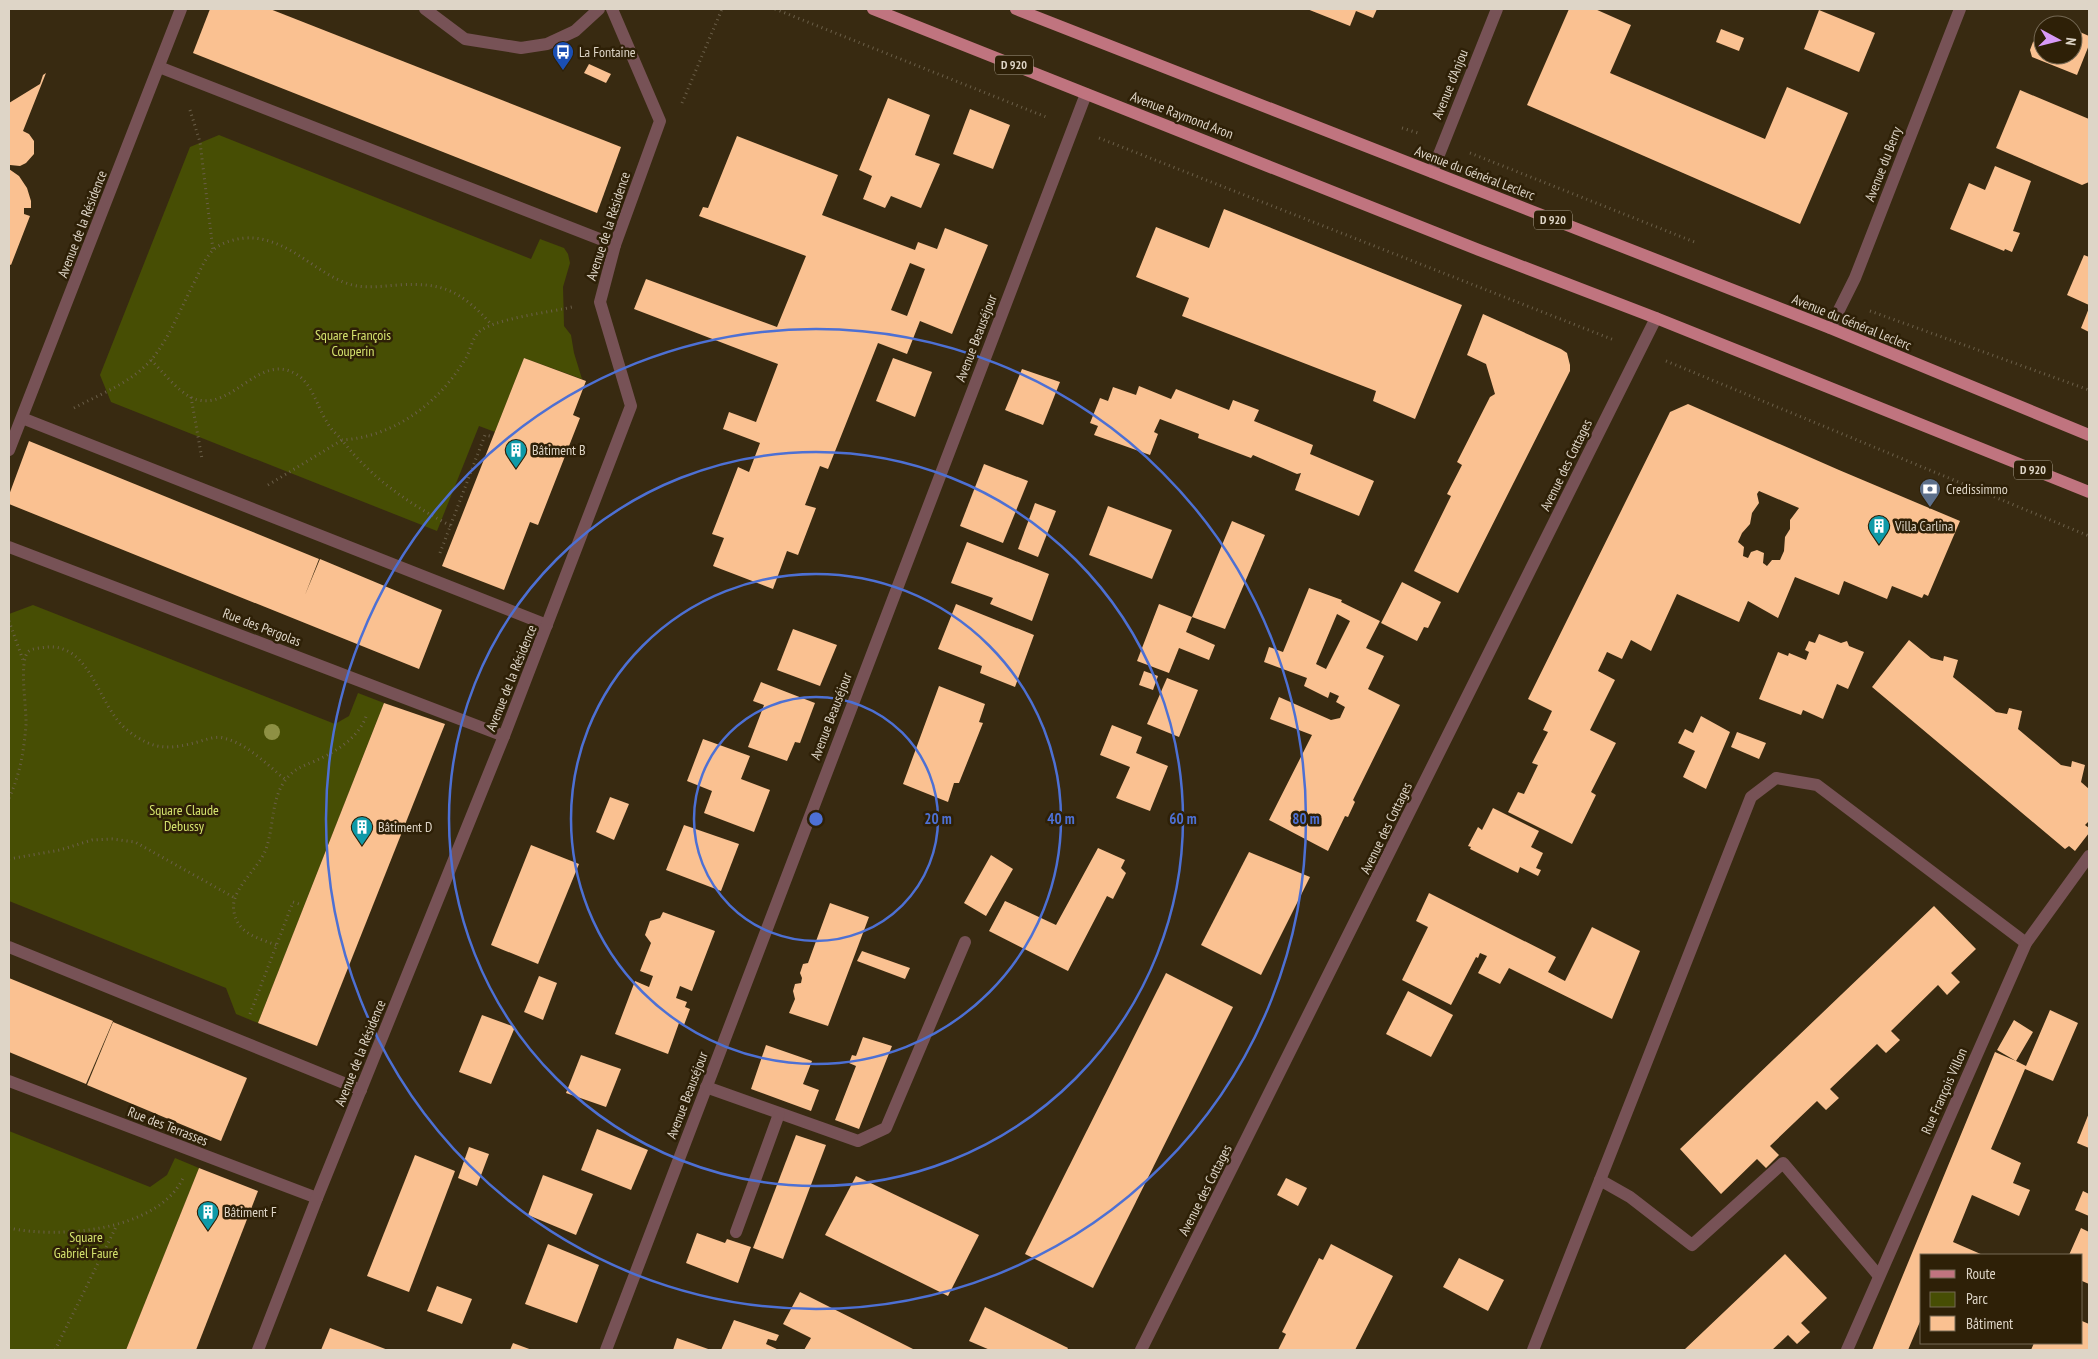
<svg xmlns="http://www.w3.org/2000/svg" width="2098" height="1359" viewBox="0 0 2098 1359" font-family="'PT Sans Narrow',sans-serif">
  <rect width="100%" height="100%" fill="#382a11"/>
  <g fill="#474e04">
    <path d="M219,135L531,259L540,239L564,248L568,254L570,263L563,287L564,326L571,335L574,353L582,379L524,358L495,432L479,426L437,531L111,402L100,375L190,147Z"/>
    <path d="M33,605L335,724L349,716L358,693L384,703L258,1023L236,1014L226,988L9,901V614Z"/>
    <path d="M9,1131L150,1187L167,1175L175,1158L199,1168L126,1350H9Z"/>
  </g>
  <g fill="#fac191" fill-rule="evenodd">
    <path d="M210,9H270L621,147L597,213L193,53Z"/>
    <path d="M1307,9H1377L1373,18L1356,11L1350,26Z"/>
    <path d="M1569,9H1595L1631,25L1610,73L1765,139L1787,87L1848,113L1800,224L1527,105Z"/>
    <path d="M1819,10L1875,33L1859,72L1804,49Z"/>
    <path d="M1721,29L1744,38L1739,51L1716,42Z"/>
    <path d="M2043,29V55H2073V29L2089,36V45L2077,75L2032,57L2030,50L2033,42L2039,38Z"/>
    <path d="M589,64L611,74L606,83L584,73Z"/>
    <path d="M46,73L23,131L29,134L34,141V154L26,163L20,166L10,165L9,169V103L40,84L43,75Z"/>
    <path d="M2020,90L2089,119V182L2082,185L1996,148Z"/>
    <path d="M888,98L930,115L915,155L940,164L921,208L891,196L885,208L863,199L872,176L859,170Z"/>
    <path d="M970,109L1010,125L993,169L953,154Z"/>
    <path d="M737,136L838,175L822,215L915,250L918,242L937,249L945,228L988,245L952,334L920,321L907,354L878,343L828,469L820,466L805,505L816,508L798,555L787,551L773,589L713,566L724,538L712,534L738,467L749,472L760,443L723,429L729,412L756,422L778,364L634,309L646,279L777,327L806,256L699,216L703,207L708,208ZM910,263L925,269L907,316L891,310Z"/>
    <path d="M1995,166L2031,181L2013,231L2020,233L2012,252L2005,249L2004,251L1950,229L1969,183L1985,190Z"/>
    <path d="M9,169L19,176L27,188L31,201V208H24V214L30,216L11,265L9,264Z"/>
    <path d="M1224,209L1462,305L1415,419L1373,401L1376,391L1182,316L1189,298L1136,277L1156,227L1209,248Z"/>
    <path d="M2084,255L2089,257V305L2067,295Z"/>
    <path d="M2089,308V332L2081,328Z"/>
    <path d="M1483,314L1561,349L1567,353L1570,365V371L1458,593L1414,571L1451,496L1447,494L1462,465L1457,462L1490,397L1495,394L1486,364L1467,355Z"/>
    <path d="M524,358L586,381L573,415L580,418L538,525L530,522L504,590L442,566Z"/>
    <path d="M893,358L932,372L915,417L876,401Z"/>
    <path d="M1022,369L1060,382L1043,425L1005,410Z"/>
    <path d="M1139,386L1171,399L1176,389L1229,410L1233,400L1259,410L1254,421L1313,445L1310,454L1374,481L1359,516L1295,490L1301,473L1297,474L1253,455L1251,458L1198,438L1199,434L1160,419L1154,432L1158,434L1150,455L1094,435L1098,426L1090,423L1100,398L1108,401L1113,387L1136,395Z"/>
    <path d="M1688,404L1839,470L1960,521L1928,596L1924,594L1922,598L1892,586L1887,599L1844,581L1839,595L1795,577L1778,618L1748,601L1739,622L1677,594L1651,651L1631,640L1622,659L1607,652L1598,671L1615,680L1590,730L1616,743L1591,792L1596,795L1572,844L1508,812L1518,792L1524,794L1538,765L1532,763L1548,732L1543,730L1552,711L1528,699L1670,412ZM1759,491L1799,508L1790,520V529L1785,537L1784,551L1780,560H1772L1767,566L1763,563L1764,553L1757,550L1751,552L1748,558L1743,556L1744,547L1738,542L1742,533L1750,524L1752,513L1759,503L1757,494Z"/>
    <path d="M29,441L319,559L305,595L320,559L442,610L419,669L9,504V495Z"/>
    <path d="M984,464L1028,481L1003,543L960,526Z"/>
    <path d="M1035,503L1056,511L1038,557L1018,549Z"/>
    <path d="M1108,506L1172,530L1152,579L1089,555Z"/>
    <path d="M1232,521L1265,535L1225,629L1192,617Z"/>
    <path d="M967,542L1049,574L1032,621L990,604L993,598L951,583Z"/>
    <path d="M1402,582L1441,602L1428,628L1424,627L1417,641L1381,623Z"/>
    <path d="M1309,588L1342,600L1341,602L1380,621L1366,648L1384,656L1368,689L1400,705L1353,800L1355,802L1348,817L1345,816L1328,851L1269,820L1312,735L1270,719L1279,697L1331,720L1340,718L1345,707L1336,702L1339,696L1330,692L1328,698L1304,686L1307,678L1264,662L1269,647L1283,652ZM1337,614L1350,621L1326,669L1316,664Z"/>
    <path d="M956,604L1034,635L1015,687L980,673L982,666L938,649Z"/>
    <path d="M1159,604L1192,617L1186,632L1215,645L1209,660L1179,648L1169,673L1137,661Z"/>
    <path d="M793,629L837,645L820,686L777,670Z"/>
    <path d="M1819,634L1841,643L1847,641L1849,646L1864,652L1848,689L1837,684L1823,719L1803,710L1801,715L1759,699L1778,652L1788,656L1789,653L1806,660L1809,652L1805,650L1809,641L1815,643Z"/>
    <path d="M1909,640L1931,658L1943,661L1944,656L1958,660L1953,677L1996,712L2007,714L2009,708L2022,711L2018,729L2061,765L2071,767L2072,761L2085,765L2081,782L2089,789V821L2085,825L2089,828V833L2075,851L2069,846L2065,849L1872,687Z"/>
    <path d="M1144,671L1158,676L1153,690L1139,685Z"/>
    <path d="M1167,678L1198,690L1179,737L1147,724Z"/>
    <path d="M761,682L815,703L800,743L795,742L787,761L748,747L764,705L753,701Z"/>
    <path d="M939,686L985,704L979,722L983,723L959,783H954L948,802L903,784Z"/>
    <path d="M384,703L445,724L317,1046L258,1023Z"/>
    <path d="M1701,716L1730,732L1706,789L1683,777L1695,751L1678,743L1685,729L1693,733Z"/>
    <path d="M1112,725L1142,737L1136,753L1168,766L1150,811L1116,798L1130,767L1100,755Z"/>
    <path d="M1737,732L1766,743L1759,759L1731,747Z"/>
    <path d="M703,739L750,756L741,779L770,790L754,832L704,813L712,791L687,781Z"/>
    <path d="M610,797L629,804L614,840L596,832Z"/>
    <path d="M1493,808L1539,831L1531,847L1543,853L1536,868L1541,870L1538,876L1520,867L1518,873L1470,849L1471,847L1468,846L1478,827L1482,830Z"/>
    <path d="M684,825L739,844L721,891L666,870Z"/>
    <path d="M531,845L579,864L538,964L491,945Z"/>
    <path d="M1098,848L1125,860L1121,868L1126,873L1113,899L1107,896L1068,971L989,931L1005,901L1056,925Z"/>
    <path d="M1249,852L1310,877L1261,975L1201,945Z"/>
    <path d="M991,855L1013,869L986,916L964,903Z"/>
    <path d="M1429,893L1556,957L1548,972L1565,981L1592,927L1640,951L1612,1019L1509,968L1500,984L1478,973L1487,956L1480,953L1478,958L1476,957L1451,1005L1402,980L1428,927L1416,921Z"/>
    <path d="M830,903L869,917L828,1026L789,1013L795,999L793,991L795,984L801,983L802,978L800,973L803,964L808,963Z"/>
    <path d="M1934,906L1976,949L1951,973L1960,982L1947,995L1938,985L1891,1031L1900,1040L1886,1053L1877,1044L1830,1089L1839,1098L1826,1110L1817,1101L1770,1146L1779,1155L1766,1168L1757,1159L1721,1194L1680,1149Z"/>
    <path d="M663,912L715,931L692,991L680,986L676,998L687,1002L685,1007L690,1009L684,1025L679,1023L668,1054L615,1034L635,981L649,987L653,976L640,971L651,943L645,935L650,921L660,918Z"/>
    <path d="M862,951L910,968L905,979L857,961Z"/>
    <path d="M1166,973L1233,1007L1093,1288L1025,1254Z"/>
    <path d="M539,976L557,983L543,1020L524,1012Z"/>
    <path d="M9,978L113,1021L86,1084L9,1052Z"/>
    <path d="M1408,991L1453,1015L1431,1057L1386,1034Z"/>
    <path d="M2050,1010L2078,1023L2053,1081L2025,1069L1991,1149L2021,1163L2013,1183L2030,1190L2019,1216L1972,1195L1953,1242L1983,1255H1922V1317L1908,1350H1872L1995,1052L2016,1061L1997,1050L2014,1020L2033,1032L2016,1061L2026,1066Z"/>
    <path d="M482,1015L515,1027L491,1084L459,1072Z"/>
    <path d="M113,1022L247,1078L221,1141L87,1085Z"/>
    <path d="M863,1037L892,1046L859,1129L835,1120L856,1066L849,1063L852,1055L856,1056Z"/>
    <path d="M766,1045L812,1061L803,1084L819,1090L811,1111L751,1089Z"/>
    <path d="M581,1055L621,1069L606,1107L566,1093Z"/>
    <path d="M2089,1113V1148L2077,1143Z"/>
    <path d="M597,1129L648,1150L631,1190L581,1170Z"/>
    <path d="M796,1135L826,1145L783,1259L753,1248Z"/>
    <path d="M469,1147L489,1154L477,1186L458,1178Z"/>
    <path d="M415,1155L455,1171L409,1292L367,1276Z"/>
    <path d="M199,1168L258,1191L196,1350H126Z"/>
    <path d="M543,1175L593,1194L576,1235L528,1215Z"/>
    <path d="M856,1176L979,1235L948,1296L825,1235Z"/>
    <path d="M1286,1178L1307,1188L1298,1206L1277,1195Z"/>
    <path d="M2083,1191L2089,1194V1216L2075,1210Z"/>
    <path d="M2081,1228L2089,1232V1284L2082,1281V1255H2069Z"/>
    <path d="M697,1233L725,1243L727,1239L751,1247L738,1283L686,1263Z"/>
    <path d="M548,1244L599,1265L577,1323L525,1304Z"/>
    <path d="M1331,1244L1393,1276L1355,1350H1278L1286,1334L1282,1332L1319,1258L1323,1260Z"/>
    <path d="M1785,1254L1827,1298L1801,1323L1810,1332L1797,1344L1788,1335L1772,1350H1684Z"/>
    <path d="M1459,1258L1504,1280L1488,1311L1443,1287Z"/>
    <path d="M437,1286L472,1299L462,1324L427,1311Z"/>
    <path d="M800,1292L915,1350H804L811,1338L783,1324Z"/>
    <path d="M985,1307L1068,1348L1067,1350H990L969,1341Z"/>
    <path d="M734,1320L779,1335L776,1341L768,1339L766,1344L779,1350H721Z"/>
    <path d="M2082,1321L2089,1324L2088,1350H2031L2034,1343H2082Z"/>
    <path d="M330,1328L388,1350H321Z"/>
    <path d="M677,1338L711,1350H673Z"/>
    <path d="M513,1343L532,1350H510Z"/>
  </g>
  <g fill="none" stroke-linecap="round" stroke-linejoin="round">
    <g stroke="#6b5f49" stroke-width="3" stroke-dasharray="1 4" stroke-linecap="butt">
      <path d="M775,9L1046,117"/>
      <path d="M682,103L722,9"/>
      <path d="M190,110L200,142L213,250"/>
      <path d="M1402,128L1418,133"/>
      <path d="M1099,138L1614,340"/>
      <path d="M1470,153L1697,243"/>
      <path d="M1870,311L2089,390"/>
      <path d="M151,360C163,372 176,389 190,397C230,417 257,351 296,374C313,384 317,407 327,422C330,429 337,434 342,440C393,437 438,404 464,361C470,353 471,341 478,333C490,319 552,312 572,307"/>
      <path d="M1666,361L2089,536"/>
      <path d="M191,397L202,459"/>
      <path d="M74,408C100,394 131,383 151,360C170,338 181,307 195,281C200,271 204,260 212,251C222,241 241,237 254,238C295,242 322,280 357,286C370,288 384,286 398,285C443,282 461,291 491,324"/>
      <path d="M268,485L342,440C371,478 408,503 451,526"/>
      <path d="M440,553L485,435L490,436"/>
      <path d="M9,621L23,660"/>
      <path d="M9,798C20,775 24,750 26,725C27,710 18,659 29,651C33,648 41,648 47,647C92,644 98,707 127,730C154,751 169,750 201,741C208,739 216,736 223,738C247,743 267,765 286,780"/>
      <path d="M9,859L60,850L92,840L112,839L135,842L235,898"/>
      <path d="M276,945C258,938 238,934 234,912C229,890 259,869 266,849C275,824 270,793 291,774C298,767 306,765 315,761C337,751 359,738 367,714"/>
      <path d="M250,1014L293,902L302,905"/>
      <path d="M9,1228C59,1239 158,1231 183,1178"/>
      <path d="M55,1350L117,1225"/>
    </g>
    <g stroke="#775256" stroke-width="12">
      <path d="M706,1087L858,1141L886,1128L965,942"/>
      <path d="M1600,1180L1630,1197L1692,1245L1783,1163L1879,1276"/>
      <path d="M736,1232L779,1114"/>
      <path d="M1533,1350L1751,797L1776,778L1817,785L2026,943"/>
      <path d="M1847,1350L2026,943L2089,856"/>
    </g>
    <g stroke="#775256" stroke-width="12">
      <path d="M425,9L465,39L521,48L547,44L575,31L599,9"/>
      <path d="M159,67L615,245"/>
      <path d="M1432,172L1497,9"/>
      <path d="M1830,328L1855,278L1960,9"/>
      <path d="M22,418L547,625"/>
      <path d="M9,450L181,9"/>
      <path d="M9,547L504,736"/>
      <path d="M9,947L361,1090"/>
      <path d="M9,1081L317,1198"/>
      <path d="M258,1350L317,1198L504,736L631,406L600,302L615,245L660,121L612,9"/>
      <path d="M606,1350L1086,94"/>
      <path d="M1141,1350L1656,318"/>
    </g>
    <g stroke="#c0747f" stroke-width="12">
      <path d="M873,9L1479,250L1656,318L2089,492"/>
      <path d="M1016,9L1830,328L2089,435"/>
    </g>
  </g>
  <circle fill="#8e9044" cx="272" cy="732" r="8"/>
  <g fill="none" stroke="#4d70d4" stroke-width="2.5">
    <circle cx="816" cy="819" r="122"/>
    <circle cx="816" cy="819" r="245"/>
    <circle cx="816" cy="819" r="367"/>
    <circle cx="816" cy="819" r="490"/>
  </g>
  <defs>
    <g id="bus-pin" transform="scale(1.125)"><path d="M0 17L-7.5 6A9.5 9.5 0 1 1 7.5 6Z" fill="#1a4fb4" stroke="#2e2007"/><path d="M-5-6H5V4H4V6H2V4H-2V6H-4V4H-5ZM-3.5-4V0h7V-4ZM-3.5 1.2v1.5H-2V1.2ZM2 1.2v1.5H3.5V1.2Z" fill="#fff"/></g>
    <g id="building-pin" transform="scale(1.125)"><path d="M0 17L-7.5 6A9.5 9.5 0 1 1 7.5 6Z" fill="#0f9aa8" stroke="#2e2007"/><path d="M-4-6H4V6H1V3H-1V6H-4ZM-2.5-4.3h1.7v1.8h-1.7ZM.8-4.3h1.7v1.8H.8ZM-2.5-1h1.7V.8h-1.7ZM.8-1h1.7V.8H.8Z" fill="#fff"/></g>
    <g id="bank-pin" transform="scale(1.125)"><path d="M0 17L-7.5 6A9.5 9.5 0 1 1 7.5 6Z" fill="#5c6f8a" stroke="#2e2007"/><path d="M-6-4H6V4H-6ZM0-2.3a2.3 2.3 0 1 0 0 4.6a2.3 2.3 0 1 0 0-4.6Z" fill="#fff"/></g>
  </defs>
  <g fill-rule="evenodd">
    <use href="#bus-pin" x="563" y="52"/>
    <use href="#building-pin" x="516" y="450"/>
    <use href="#bank-pin" x="1930" y="489"/>
    <use href="#building-pin" x="1879" y="526"/>
    <use href="#building-pin" x="362" y="827"/>
    <use href="#building-pin" x="208" y="1212"/>
  </g>
  <g text-anchor="middle" stroke-width="5" stroke-linejoin="round" paint-order="stroke">
    <g fill="#2e2007" stroke="#a99f8d" stroke-width="1">
      <rect x="995" y="55.5" width="38" height="19" rx="4"/>
      <rect x="1534" y="210.5" width="38" height="19" rx="4"/>
      <rect x="2014" y="460.5" width="38" height="19" rx="4"/>
    </g>
    <g font-size="12" font-weight="bold" fill="#ded5c7">
      <text x="1014" y="69">D 920</text>
      <text x="1553" y="224">D 920</text>
      <text x="2033" y="474">D 920</text>
    </g>
    <g font-size="14" fill="#ded5c7" stroke="#2e2007" text-anchor="start">
      <text x="579" y="57">La Fontaine</text>
      <text x="532" y="455">Bâtiment B</text>
      <text x="1946" y="494">Credissimmo</text>
      <text x="1895" y="531">Villa Carlina</text>
      <text x="378" y="832">Bâtiment D</text>
      <text x="224" y="1217">Bâtiment F</text>
    </g>
    <g font-size="14" fill="#ded5c7" stroke="#2e2007">
      <text transform="translate(1450 84) rotate(-68)" y="5">Avenue d'Anjou</text>
      <text transform="translate(1182 115) rotate(21)" y="5">Avenue Raymond Aron</text>
      <text transform="translate(1883 164) rotate(-69)" y="5">Avenue du Berry</text>
      <text transform="translate(1475 173) rotate(21)" y="5">Avenue du Général Leclerc</text>
      <text transform="translate(82 224) rotate(-69)" y="5">Avenue de la Résidence</text>
      <text transform="translate(608 226) rotate(-72)" y="5">Avenue de la Résidence</text>
      <text transform="translate(1852 322) rotate(22)" y="5">Avenue du Général Leclerc</text>
      <text transform="translate(976 338) rotate(-69)" y="5">Avenue Beauséjour</text>
      <text transform="translate(1566 465) rotate(-64)" y="5">Avenue des Cottages</text>
      <text transform="translate(262 627) rotate(21)" y="5">Rue des Pergolas</text>
      <text transform="translate(511 678) rotate(-68)" y="5">Avenue de la Résidence</text>
      <text transform="translate(831 716) rotate(-69)" y="5">Avenue Beauséjour</text>
      <text transform="translate(1386 828) rotate(-64)" y="5">Avenue des Cottages</text>
      <text transform="translate(360 1053) rotate(-68)" y="5">Avenue de la Résidence</text>
      <text transform="translate(1944 1091) rotate(-66)" y="5">Rue François Villon</text>
      <text transform="translate(687 1095) rotate(-69)" y="5">Avenue Beauséjour</text>
      <text transform="translate(168 1126) rotate(21)" y="5">Rue des Terrasses</text>
      <text transform="translate(1205 1190) rotate(-63)" y="5">Avenue des Cottages</text>
    </g>
    <g font-size="14" fill="#d5e36e" stroke="#2e2007">
      <text x="353" y="340">Square François<tspan x="353" dy="16">Couperin</tspan></text>
      <text x="184" y="815">Square Claude<tspan x="184" dy="16">Debussy</tspan></text>
      <text x="86" y="1242">Square<tspan x="86" dy="16">Gabriel Fauré</tspan></text>
    </g>
  </g>
  <circle cx="816" cy="819" r="8" fill="#4d70d4" stroke="#2e2007" stroke-width="2.5"/>
  <g font-size="15" text-anchor="middle" font-weight="bold" fill="#4d70d4" stroke="#2e2007" stroke-width="5" stroke-linejoin="round" paint-order="stroke">
    <text x="938" y="824">20 m</text>
    <text x="1061" y="824">40 m</text>
    <text x="1183" y="824">60 m</text>
    <text x="1306" y="824">80 m</text>
  </g>
  <rect width="2098" height="1359" fill="none" stroke="#ded5c7" stroke-width="20"/>
  <rect x="1920" y="1254" width="162" height="90" fill="#2e2007" stroke="#746854"/>
  <rect x="1930" y="1270" width="25" height="8" fill="#c0747f" stroke="#746854"/>
  <text x="1966" y="1279" font-size="15" fill="#ded5c7">Route</text>
  <rect x="1930" y="1292" width="25" height="15" fill="#474e04" stroke="#746854"/>
  <text x="1966" y="1304" font-size="15" fill="#ded5c7">Parc</text>
  <rect x="1930" y="1316" width="25" height="15" fill="#fac191" stroke="#746854"/>
  <text x="1966" y="1329" font-size="15" fill="#ded5c7">Bâtiment</text>
  <g transform="translate(2058 40) rotate(97)"><circle r="24" fill="#2e2007" stroke="#746854"/>
  <path d="M0-4L9 19L0 12L-9 19Z" fill="#d89af8"/>
  <text y="-8" font-size="14" font-weight="bold" text-anchor="middle" fill="#ded5c7">N</text>
  </g>
</svg>
